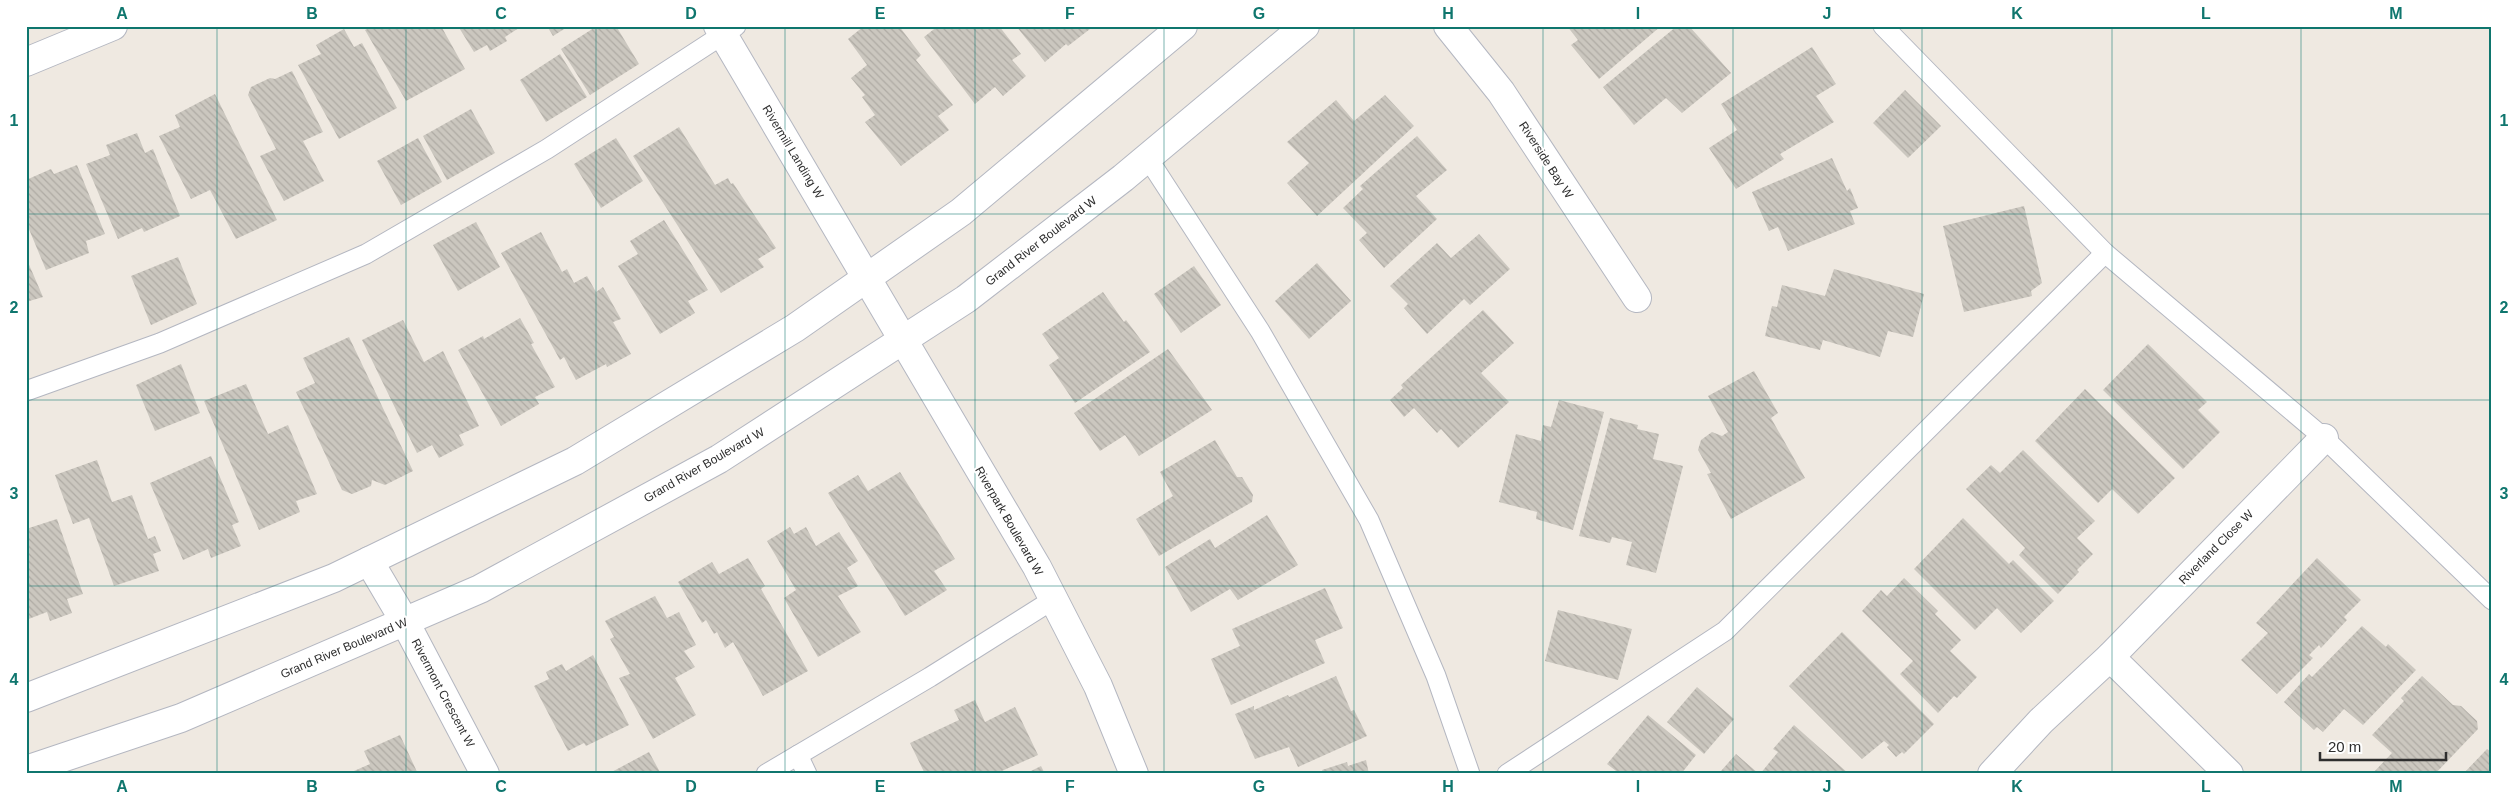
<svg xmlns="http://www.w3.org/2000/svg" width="2518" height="800" viewBox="0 0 2518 800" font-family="Arial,sans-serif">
  <defs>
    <pattern id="building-back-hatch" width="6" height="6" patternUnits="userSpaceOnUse" patternTransform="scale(1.25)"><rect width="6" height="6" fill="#cbc7bf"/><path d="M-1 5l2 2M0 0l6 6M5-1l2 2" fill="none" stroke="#afaba4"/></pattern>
  </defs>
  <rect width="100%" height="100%" fill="#efe9e1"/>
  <g fill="url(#building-back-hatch)">
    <path d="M374,26H441L465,69L406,101L365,30Z"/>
    <path d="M458,26H522L505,37L507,41L490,51L487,45L474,52Z"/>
    <path d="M547,26H569L553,36Z"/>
    <path d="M597,26H616L639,64L590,95L561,49Z"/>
    <path d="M864,26H899L921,55L916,60L953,105L938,116L949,130L901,166L865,122L875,115L862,97L865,95L851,78L867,65L848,39Z"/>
    <path d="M938,26H999L1021,54L1012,60L1026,76L1003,96L995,87L975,104L924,37Z"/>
    <path d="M1016,26H1087L1090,29L1068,46L1066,44L1045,62Z"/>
    <path d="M1567,26H1661L1599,79L1571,45L1578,40Z"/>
    <path d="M1677,26H1689L1731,73L1682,113L1666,98L1634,125L1603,87Z"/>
    <path d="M344,29L354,47L362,43L397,108L339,139L298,65L321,54L316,45Z"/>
    <path d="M1812,47L1836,84L1816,96L1834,122L1780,154L1784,159L1736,189L1709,148L1737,130L1721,104Z"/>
    <path d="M560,54L587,97L546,122L520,80Z"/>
    <path d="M292,71L323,132L303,141L324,181L284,201L260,156L276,149L248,95L251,87L270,78L275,79Z"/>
    <path d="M1905,90L1941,126L1908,158L1873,123Z"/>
    <path d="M215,94L277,220L236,239L210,190L191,199L159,136L180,127L175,115Z"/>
    <path d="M1385,95L1414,126L1317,216L1287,183L1309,163L1287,142L1336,100L1354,121Z"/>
    <path d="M471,109L495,153L447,180L423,136Z"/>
    <path d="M679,127L715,185L728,178L731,184L733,183L776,248L758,259L764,267L721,293L633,156Z"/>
    <path d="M137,133L145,153L153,149L180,216L144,232L142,228L118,239L86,164L110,155L106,145Z"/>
    <path d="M1417,136L1447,170L1416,196L1437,219L1384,268L1359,240L1367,233L1343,208L1363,189L1360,186Z"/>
    <path d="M418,138L442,182L401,205L377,161Z"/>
    <path d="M616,138L643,181L601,208L574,164Z"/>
    <path d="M1832,158L1847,191L1850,188L1858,208L1850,211L1855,224L1788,251L1778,227L1769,231L1752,192Z"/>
    <path d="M77,165L105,234L86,241L89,253L46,270L26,222V180L51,169L54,174Z"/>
    <path d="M2024,206L2042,283L2031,291L2032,296L1964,312L1943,226Z"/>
    <path d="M664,220L708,290L688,301L695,313L660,334L618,266L638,254L630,241Z"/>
    <path d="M476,222L500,267L458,291L433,245Z"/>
    <path d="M541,232L562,272L567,269L574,283L587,276L596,292L603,287L621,319L613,322L631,354L607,367L606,364L576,380L564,357L560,360L501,253Z"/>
    <path d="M1479,234L1510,269L1470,305L1464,299L1427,334L1404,308L1408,304L1390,286L1437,243L1451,258Z"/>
    <path d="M178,257L197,304L151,325L131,276Z"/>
    <path d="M27,260L43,297L26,302V260Z"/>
    <path d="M1317,263L1351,301L1309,339L1275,301Z"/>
    <path d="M1194,266L1221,305L1181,333L1154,294Z"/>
    <path d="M1834,269L1924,294L1913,337L1888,331L1880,357L1823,340L1820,350L1765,336L1772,306L1777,307L1782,285L1825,296Z"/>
    <path d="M1103,292L1124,322L1126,320L1150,352L1075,403L1049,365L1059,358L1042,334Z"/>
    <path d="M1483,310L1514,343L1481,373L1509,402L1458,448L1441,429L1437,433L1414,408L1404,417L1390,400L1403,388L1401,385Z"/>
    <path d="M520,318L534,343L531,344L555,387L535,397L539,404L501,426L458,350L483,336L484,339Z"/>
    <path d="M403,320L424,362L443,351L479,426L459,435L464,445L439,458L432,445L417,453L362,340Z"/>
    <path d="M349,337L413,471L385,485L372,480L371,486L352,494L342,490L296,392L315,383L303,358Z"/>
    <path d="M2148,344L2207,402L2198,410L2220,432L2183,469L2103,390Z"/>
    <path d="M1168,349L1212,410L1139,456L1125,435L1100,451L1074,413Z"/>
    <path d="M181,364L200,413L155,431L136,385Z"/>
    <path d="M1754,371L1778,413L1771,418L1805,478L1731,519L1707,474L1711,473L1698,450L1701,440L1712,432L1722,436L1728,432L1708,396Z"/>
    <path d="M246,384L268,434L288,425L317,494L296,501L300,512L259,530L204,401Z"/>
    <path d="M2085,389L2175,478L2138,514L2112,489L2098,503L2035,441Z"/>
    <path d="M1559,400L1604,412L1573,530L1536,519L1537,512L1499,502L1516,434L1541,441L1543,425L1551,427Z"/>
    <path d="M1610,418L1638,425L1637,429L1659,434L1653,459L1683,466L1656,573L1626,565L1632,542L1612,537L1610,543L1579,536Z"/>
    <path d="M1215,440L1237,477H1242L1253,495L1252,502L1159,556L1136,519L1173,496L1160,472Z"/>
    <path d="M2023,450L2095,521L2077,538L2093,554L2077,570L2079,572L2058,594L2019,555L2025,548L1966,489L1991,465L2000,473Z"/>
    <path d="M211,456L239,522L232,525L241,546L211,558L208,549L183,560L150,483Z"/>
    <path d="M97,460L112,502L132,495L148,539L155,536L161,551L153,554L159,571L114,586L89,518L73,524L55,475Z"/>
    <path d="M900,472L955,559L934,571L947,590L905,616L828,493L858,475L868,491Z"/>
    <path d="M1267,515L1298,565L1238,600L1230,589L1191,612L1165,567L1210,539L1215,548Z"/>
    <path d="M1963,518L2009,564L2013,560L2054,601L2021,633L1997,608L1975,630L1914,569Z"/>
    <path d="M57,519L83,594L67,599L72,613L50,621L47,612L26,620V529Z"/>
    <path d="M790,527L794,534L806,527L816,546L839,532L858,561L847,568L858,586L838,596L861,632L818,657L784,598L796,590L767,541Z"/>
    <path d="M748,558L765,586L761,589L808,671L763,696L733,642L725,648L717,632L714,634L706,620L702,623L678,582L712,562L719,574Z"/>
    <path d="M2317,558L2361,600L2344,617L2347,620L2321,648L2319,645L2309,655L2313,658L2277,694L2241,660L2268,633L2256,623Z"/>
    <path d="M1904,578L1938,611L1935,614L1961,640L1950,651L1977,677L1957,698L1954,696L1938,713L1900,674L1913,661L1862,611L1881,590L1887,596Z"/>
    <path d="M1325,588L1343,628L1315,640L1325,663L1231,705L1211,659L1240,646L1232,629Z"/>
    <path d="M655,596L667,618L679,612L696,645L684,651L695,667L675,678L696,715L653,739L619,678L630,674L610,639L614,637L605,621Z"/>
    <path d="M1558,610L1632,629L1618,680L1545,661Z"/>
    <path d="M2362,626L2386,647L2388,644L2416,670L2363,725L2344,709L2323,732L2317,727L2314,730L2284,702L2309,674L2312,677Z"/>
    <path d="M1842,632L1934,724L1904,754L1902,752L1896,757L1887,747L1889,745L1884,741L1862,759L1789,686Z"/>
    <path d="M593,655L629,725L586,746L584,743L568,751L534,686L549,679L546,672L562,664L566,671Z"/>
    <path d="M1336,676L1351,711L1354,710L1367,736L1298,767L1289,747L1255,759L1235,714L1254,706V710L1288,695L1289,697Z"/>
    <path d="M2422,676L2453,705L2461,706L2477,721L2478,729L2435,774H2372L2392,753L2372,735L2404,701L2401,698Z"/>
    <path d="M1697,687L1734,719L1704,754L1667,722Z"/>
    <path d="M975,700L985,722L1015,707L1038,755L995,774H925L910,743L959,720L954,710Z"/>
    <path d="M1648,715L1696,755L1681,774H1620L1607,764Z"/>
    <path d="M1794,725L1849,774H1760L1778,752L1773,749Z"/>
    <path d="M400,735L418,774H347L370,764L364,751Z"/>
    <path d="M2487,749L2490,751L2492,749V774H2463Z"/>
    <path d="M649,752L661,774H608Z"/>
    <path d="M1736,754L1759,774H1725L1721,771Z"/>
    <path d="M1366,760L1369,774H1324L1322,770L1347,762L1348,766Z"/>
    <path d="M1041,766L1045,774H1025Z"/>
  </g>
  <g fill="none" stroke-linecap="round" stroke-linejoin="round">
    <g stroke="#b4b7c1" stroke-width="21">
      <g id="service">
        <path d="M1883,26L2105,253L2324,438L2492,600"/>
        <path d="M1147,157L1260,331L1369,520L1436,676L1470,774"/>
        <path d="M26,391L160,343L366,254L547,149L736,26"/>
        <path d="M798,755L807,774"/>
        <path d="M766,774L930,677L1054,599"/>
        <path d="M1507,774L1725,631L2105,253"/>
      </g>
    </g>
    <g stroke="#b4b7c1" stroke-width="30">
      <g id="minor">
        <path d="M718,26L1037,567L1098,686L1134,774"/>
        <path d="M1448,26L1501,92L1637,298"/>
        <path d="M26,62L113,26"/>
        <path d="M369,561L405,622L485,774"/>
        <path d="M2110,657L2229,774"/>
        <path d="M1992,774L2041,721L2110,657L2324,438"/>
      </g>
    </g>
    <g stroke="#b4b7c1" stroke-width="30">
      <g id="tertiary">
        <path d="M26,698L334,578L575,461L795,328L961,212L1183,26"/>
        <path d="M26,770L181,718L480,589L719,459L966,299L1123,178L1305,26"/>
      </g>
    </g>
    <use href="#service" stroke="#fff" stroke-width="19"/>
    <use href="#minor" stroke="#fff" stroke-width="28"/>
    <use href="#tertiary" stroke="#fff" stroke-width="28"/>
  </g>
  <path fill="none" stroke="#0f766e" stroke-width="1" stroke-opacity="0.55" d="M217,26V774M406,26V774M596,26V774M785,26V774M975,26V774M1164,26V774M1354,26V774M1543,26V774M1733,26V774M1922,26V774M2112,26V774M2301,26V774M26,214H2492M26,400H2492M26,586H2492"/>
  <g text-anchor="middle" stroke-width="4" stroke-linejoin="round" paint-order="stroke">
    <g font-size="12" fill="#2e2e2e" stroke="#fff">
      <text transform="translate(793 152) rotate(59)" y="4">Rivermill Landing W</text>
      <text transform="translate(1546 160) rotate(57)" y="4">Riverside Bay W</text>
      <text transform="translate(1041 241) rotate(-38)" y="4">Grand River Boulevard W</text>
      <text transform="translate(704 465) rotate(-30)" y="4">Grand River Boulevard W</text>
      <text transform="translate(1009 521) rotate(60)" y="4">Riverpark Boulevard W</text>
      <text transform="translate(2216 547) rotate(-45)" y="4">Riverland Close W</text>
      <text transform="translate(344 648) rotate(-23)" y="4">Grand River Boulevard W</text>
      <text transform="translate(443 693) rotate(62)" y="4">Rivermont Crescent W</text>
    </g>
  </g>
  <rect width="2518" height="800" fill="none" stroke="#ffffff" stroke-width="55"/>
  <path d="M2320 752v8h126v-8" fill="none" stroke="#2e2e2e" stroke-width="2.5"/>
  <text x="2328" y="752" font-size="15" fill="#2e2e2e" stroke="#ffffff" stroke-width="4" paint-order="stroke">20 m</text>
  <rect x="28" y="28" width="2462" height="744" fill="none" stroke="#0f766e" stroke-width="2"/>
  <g font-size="16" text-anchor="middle" font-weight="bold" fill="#0f766e">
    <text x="122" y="19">A</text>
    <text x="312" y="19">B</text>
    <text x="501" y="19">C</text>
    <text x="691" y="19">D</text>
    <text x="880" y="19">E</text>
    <text x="1070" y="19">F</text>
    <text x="1259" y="19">G</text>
    <text x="1448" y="19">H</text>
    <text x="1638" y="19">I</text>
    <text x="1827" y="19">J</text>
    <text x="2017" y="19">K</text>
    <text x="2206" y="19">L</text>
    <text x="2396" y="19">M</text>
    <text x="14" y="126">1</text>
    <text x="2504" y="126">1</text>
    <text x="14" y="313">2</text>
    <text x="2504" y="313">2</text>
    <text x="14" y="499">3</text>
    <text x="2504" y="499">3</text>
    <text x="14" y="685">4</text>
    <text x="2504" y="685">4</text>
    <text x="122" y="792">A</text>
    <text x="312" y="792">B</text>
    <text x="501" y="792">C</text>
    <text x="691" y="792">D</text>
    <text x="880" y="792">E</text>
    <text x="1070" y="792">F</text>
    <text x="1259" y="792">G</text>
    <text x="1448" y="792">H</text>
    <text x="1638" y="792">I</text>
    <text x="1827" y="792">J</text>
    <text x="2017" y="792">K</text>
    <text x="2206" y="792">L</text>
    <text x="2396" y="792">M</text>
  </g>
</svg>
